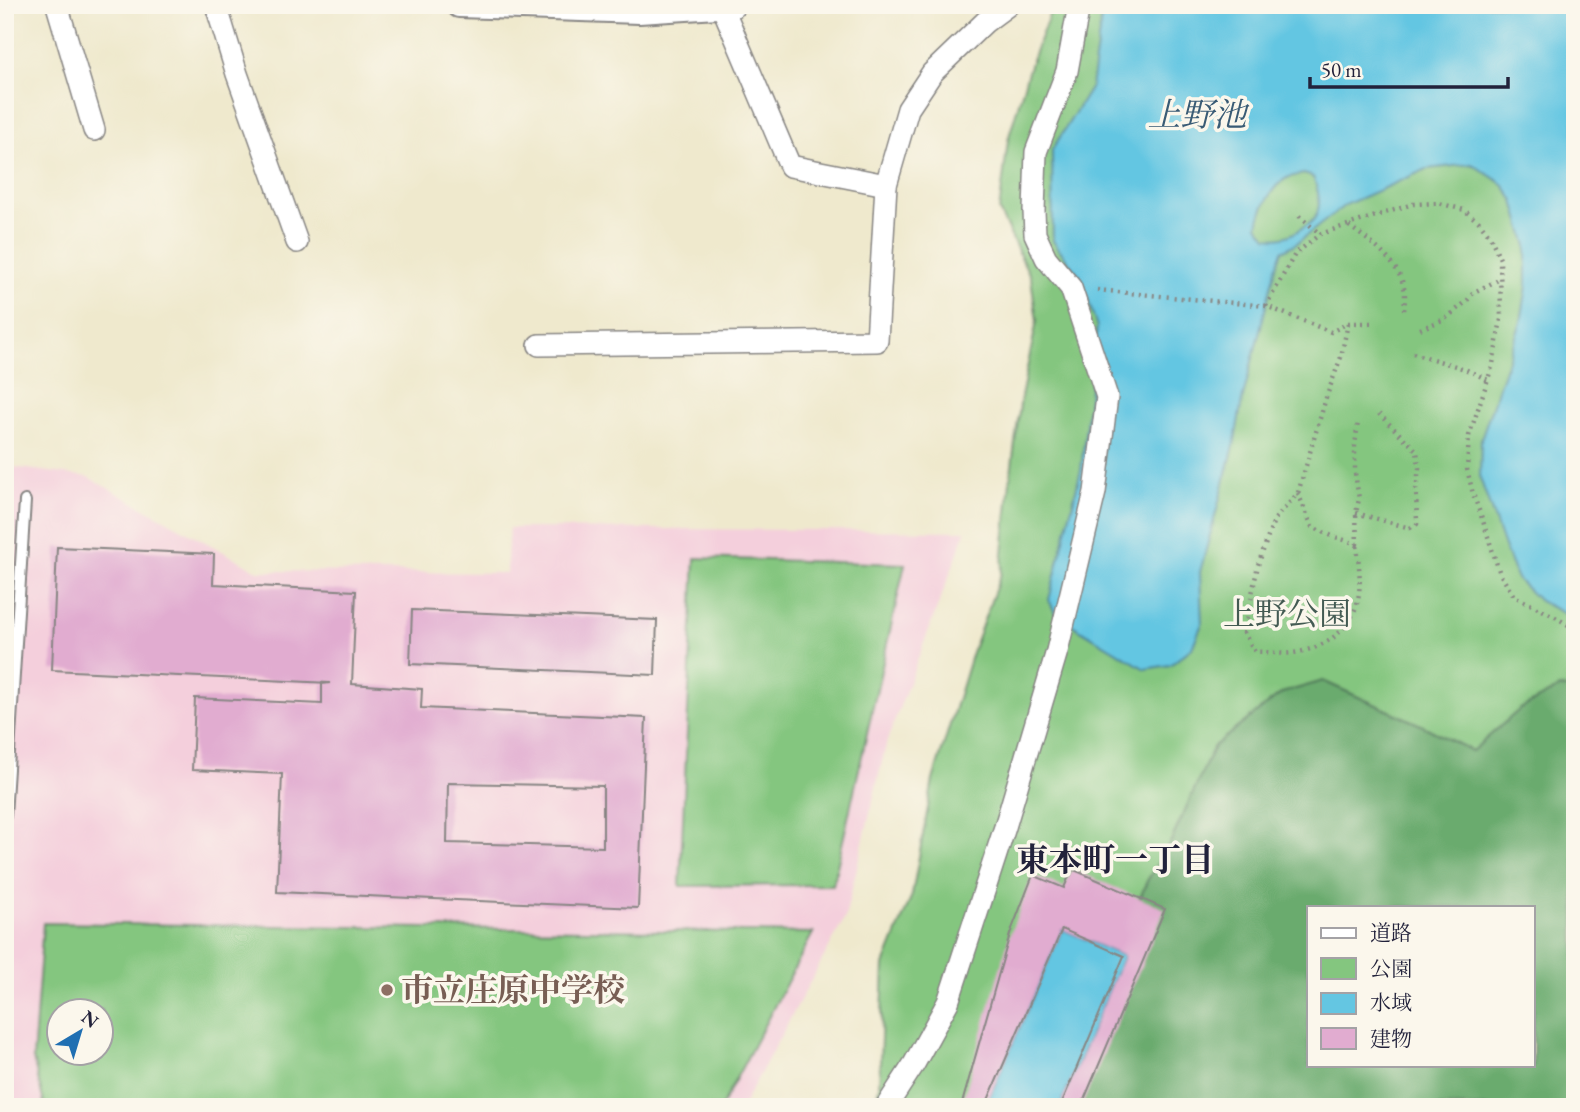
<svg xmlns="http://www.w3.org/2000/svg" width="1580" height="1112" viewBox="0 0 1580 1112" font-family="'EB Garamond','Noto Serif JP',serif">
  <rect width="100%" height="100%" fill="#fbf7ec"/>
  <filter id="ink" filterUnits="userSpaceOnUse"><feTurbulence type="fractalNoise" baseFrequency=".0143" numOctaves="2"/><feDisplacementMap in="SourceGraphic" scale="14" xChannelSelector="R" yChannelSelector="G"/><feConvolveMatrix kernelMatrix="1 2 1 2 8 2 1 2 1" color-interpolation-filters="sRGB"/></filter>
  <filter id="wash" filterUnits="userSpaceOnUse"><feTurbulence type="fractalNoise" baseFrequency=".00686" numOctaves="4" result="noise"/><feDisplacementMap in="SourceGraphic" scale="28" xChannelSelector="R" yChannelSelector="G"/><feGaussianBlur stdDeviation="1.57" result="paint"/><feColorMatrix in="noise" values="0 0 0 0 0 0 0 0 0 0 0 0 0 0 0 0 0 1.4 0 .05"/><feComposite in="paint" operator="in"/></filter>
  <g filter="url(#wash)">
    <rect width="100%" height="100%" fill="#efe9cd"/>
    <path fill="#f4cfdc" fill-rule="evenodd" d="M5,466L88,477L258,571L506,573L509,528L966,531L887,741L845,918L742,1107H5ZM60,1010H102V1052H60Z"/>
    <g fill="#84c67f" stroke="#53745d" stroke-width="2" fill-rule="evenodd">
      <path d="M1053,5H1575V1107H874L879,1087L884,965L912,895L933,780L972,652L1001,574L1010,481L1021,397L1037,321L1031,278L999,211L1008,140L1030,65ZM1309,907H1533V1065H1309Z"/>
      <path d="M695,558L905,564L833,885L680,886Z"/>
      <path d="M43,923L813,933L721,1107H45L33,1059ZM60,1010H102V1052H60Z"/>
    </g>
    <path fill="#6bab6e" stroke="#466654" stroke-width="2" fill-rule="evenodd" d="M1323,681L1421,725L1472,751L1520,709L1559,688L1575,689V1107H1055L1147,881L1172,839L1214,746L1282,693ZM1309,907H1533V1065H1309Z"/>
    <g fill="#64c6e2" stroke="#43748e" stroke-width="2" fill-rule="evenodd">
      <path d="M1103,5H1575V619L1539,601L1517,579L1504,547L1480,478L1481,439L1521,322L1527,286V246L1514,201L1503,184L1472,164L1427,169L1345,205L1297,243L1282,251L1276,267L1242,401L1234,446L1200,572L1202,624L1192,648L1170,665L1145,669L1056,615L1049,600L1081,470L1097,327L1081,278L1053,241L1052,150L1091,87ZM1304,174L1313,177C1318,189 1323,208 1313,220C1310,224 1303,227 1299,230C1288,237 1280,239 1267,237L1258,225C1261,209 1271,186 1287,178C1291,176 1299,175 1304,174Z"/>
      <path d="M1062,929L1124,956L1060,1107H985Z"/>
    </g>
    <g id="blocks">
      <g fill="#e1acd0" fill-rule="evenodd">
        <path d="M57,547L214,554L213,584L356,591L352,684L422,689L421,708L646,718L638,908L277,892L282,774L192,770L195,698L322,704V684L330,683L52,670ZM448,783L603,786V847L447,843Z"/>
        <path d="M412,610L657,620L655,675L410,664Z"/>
        <path d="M1072,869L1165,909L1081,1107H1060L1124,956L1062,929L985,1107H961L1010,934L1033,875L1064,888Z"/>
      </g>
    </g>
  </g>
  <g filter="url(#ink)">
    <use href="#blocks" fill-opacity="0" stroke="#888684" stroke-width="2"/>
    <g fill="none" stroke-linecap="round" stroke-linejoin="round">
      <g stroke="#888684" stroke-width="14">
        <path id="service" d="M5,816L25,501"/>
      </g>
      <g stroke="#888684" stroke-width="24">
        <g id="minor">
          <path d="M57,5L94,130"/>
          <path d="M216,5L237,74L297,242"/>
          <path d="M722,6L790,166L886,185"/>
          <path d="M539,345L877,341L886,185L908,109L932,73L985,22L1008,5"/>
          <path d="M886,1107L914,1064L948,1002L1005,827L1057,651L1095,492L1107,397L1071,288L1046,258L1035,234L1034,211L1036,152L1067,71L1079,5"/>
        </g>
      </g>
      <g stroke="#888684" stroke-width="28">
        <path id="tertiary" d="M459,5L639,11L733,5"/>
      </g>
      <g stroke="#888684" stroke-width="4.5" stroke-dasharray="2 5" stroke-linecap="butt">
        <path d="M1299,216L1320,234"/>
        <path d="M1349,226C1372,243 1404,265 1405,296C1405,302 1404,308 1404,314"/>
        <path d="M1097,290L1266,306L1331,332L1348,323H1372"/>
        <path d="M1266,306L1295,254L1320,234L1413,204L1439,203L1464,210L1479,222L1490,236L1500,259L1501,319L1493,364L1469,436L1467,469L1473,494L1483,521L1500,574L1514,596L1552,615L1575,629"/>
        <path d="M1348,323L1341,357L1326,398L1298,493L1274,520L1258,565L1244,633L1255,652C1267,651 1280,655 1292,653C1326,649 1355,628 1359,593C1361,577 1358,560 1357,544"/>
        <path d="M1420,329L1445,319L1466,302L1474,292L1502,278"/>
        <path d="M1413,353L1465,369L1488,380"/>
        <path d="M1298,493L1312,527L1332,536L1357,544L1356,513L1359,499L1355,473V446L1358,421"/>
        <path d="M1356,513L1410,528L1417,524L1416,490L1419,468L1417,451L1379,414"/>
      </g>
      <use href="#service" stroke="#fff" stroke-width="10"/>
      <use href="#minor" stroke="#fff" stroke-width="21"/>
      <use href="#tertiary" stroke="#fff" stroke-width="24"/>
    </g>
  </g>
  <circle fill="#8d6e63" stroke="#fbf7ec" stroke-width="2.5" cx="387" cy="990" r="7"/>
  <g text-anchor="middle" stroke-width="7" stroke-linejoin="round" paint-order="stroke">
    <g font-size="32" fill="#445b53" stroke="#fbf7ec">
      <text x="1287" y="625">上野公園</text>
    </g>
    <g font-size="32" font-weight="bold" fill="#785e54" stroke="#fbf7ec" text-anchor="start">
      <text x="401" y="1001">市立庄原中学校</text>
    </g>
    <g font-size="33" font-style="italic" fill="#395b75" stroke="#fbf7ec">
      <text x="1197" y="126">上野池</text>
    </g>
    <g font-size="33" font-weight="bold" fill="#22223b" stroke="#fbf7ec">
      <text x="1115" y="871">東本町一丁目</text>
    </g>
  </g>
  <rect width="1580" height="1112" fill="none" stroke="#fbf7ec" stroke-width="28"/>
  <rect x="1307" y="906" width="228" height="161" fill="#fbf7ec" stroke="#a4a2a5" stroke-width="2"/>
  <rect x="1321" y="928" width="35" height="10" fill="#ffffff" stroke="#a4a2a5" stroke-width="2"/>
  <text x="1370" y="940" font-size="21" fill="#22223b">道路</text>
  <rect x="1321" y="958" width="35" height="21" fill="#84c67f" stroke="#a4a2a5" stroke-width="2"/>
  <text x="1370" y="976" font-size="21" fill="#22223b">公園</text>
  <rect x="1321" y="993" width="35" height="21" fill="#64c6e2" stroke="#a4a2a5" stroke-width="2"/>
  <text x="1370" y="1010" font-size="21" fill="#22223b">水域</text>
  <rect x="1321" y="1028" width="35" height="21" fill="#e1acd0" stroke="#a4a2a5" stroke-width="2"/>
  <text x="1370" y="1046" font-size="21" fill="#22223b">建物</text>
  <g transform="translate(80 1032) rotate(38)"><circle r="33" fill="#fbf7ec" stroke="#a4a2a5" stroke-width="2"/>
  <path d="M0-5L12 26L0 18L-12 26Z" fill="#1f6fb2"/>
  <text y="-10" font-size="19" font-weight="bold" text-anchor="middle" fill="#22223b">N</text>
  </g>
  <path d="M1310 77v10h198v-10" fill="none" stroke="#22223b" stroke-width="3.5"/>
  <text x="1321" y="77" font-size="21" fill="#22223b" stroke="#fbf7ec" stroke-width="5" paint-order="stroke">50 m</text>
</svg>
